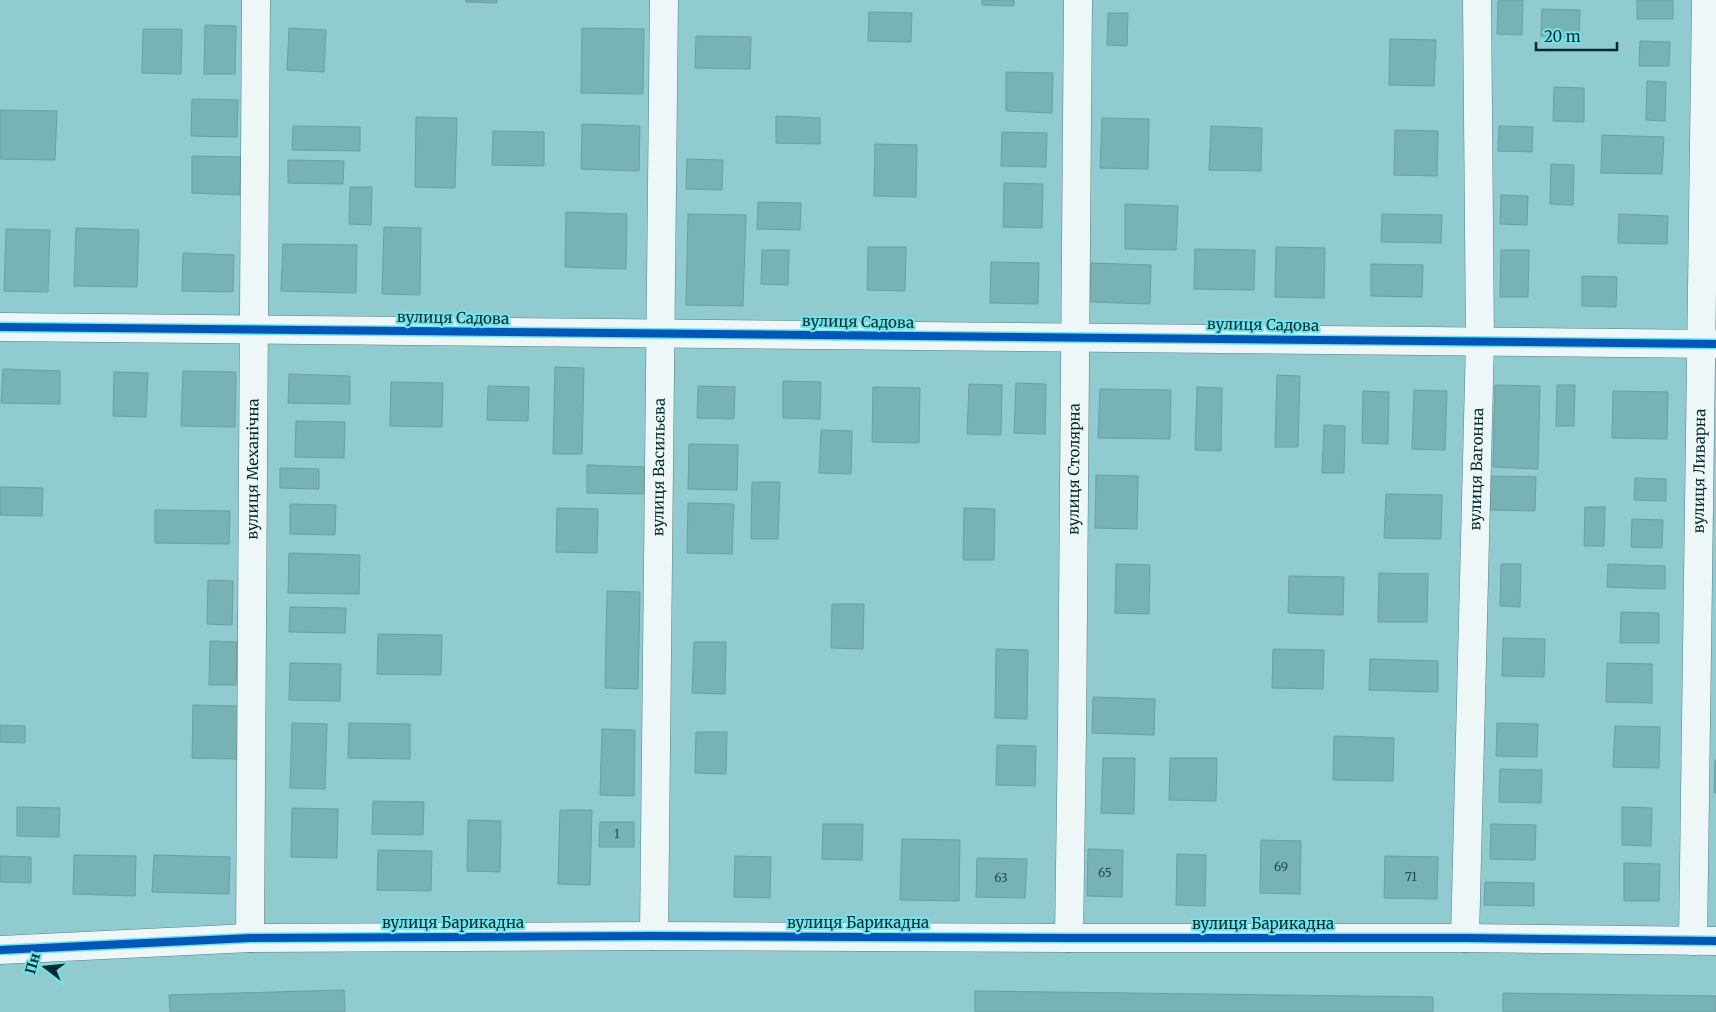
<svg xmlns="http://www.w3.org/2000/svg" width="1716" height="1012" viewBox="0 0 1716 1012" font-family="Merriweather,serif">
  <rect width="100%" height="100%" fill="#8fcbcf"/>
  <g fill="#77b2b5" stroke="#6c9fa2">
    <path d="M466,0H497V3L466,2Z"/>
    <path d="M982,0H1014V6L982,5Z"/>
    <path d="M1498,0H1523L1522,35L1497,34Z"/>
    <rect x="1637" y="0" width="36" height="19"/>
    <path d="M1542,9L1580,10L1579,37L1541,36Z"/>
    <path d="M869,12L912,13L911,42L868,41Z"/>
    <path d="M1108,13H1128L1127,46L1107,45Z"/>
    <path d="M205,25L236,26L235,74H204Z"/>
    <path d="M289,28L326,30L324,72L287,70Z"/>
    <path d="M582,28L644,29L643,94L581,93Z"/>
    <path d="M143,29H182L181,74L142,73Z"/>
    <path d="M696,36L751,37L750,69L695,68Z"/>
    <path d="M1390,39L1436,40L1434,86L1389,85Z"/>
    <path d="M1640,41L1670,42L1669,66H1639Z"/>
    <path d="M1006,72L1053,73L1052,113L1006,111Z"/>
    <path d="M1647,81L1666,82L1665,121L1646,120Z"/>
    <path d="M1554,87L1584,88V122L1553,121Z"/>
    <path d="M192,99L238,100L237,137L191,136Z"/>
    <path d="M0,110L57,111L55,160L0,159Z"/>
    <path d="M776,116L820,118V144L776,143Z"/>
    <path d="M416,117L457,118L455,188L415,187Z"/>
    <path d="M1102,118L1149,119L1148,169L1100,168Z"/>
    <path d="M582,124L640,126L639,171L581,169Z"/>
    <path d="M293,126L360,127V151L292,150Z"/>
    <path d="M1211,126L1262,128L1261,171L1209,170Z"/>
    <path d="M1499,126L1533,127L1532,152L1498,151Z"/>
    <path d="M1395,130L1438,131L1437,176L1394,175Z"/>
    <path d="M493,131L544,132V166L492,165Z"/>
    <path d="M1002,132L1047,133L1046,167L1001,166Z"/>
    <path d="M1602,135L1664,137L1662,174L1601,173Z"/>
    <path d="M875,144L917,145L916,197L874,196Z"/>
    <path d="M192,156L241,157L240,195L192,193Z"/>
    <path d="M687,159L723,160L722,190L686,189Z"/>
    <path d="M288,160L344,161L343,184L288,183Z"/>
    <path d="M1551,164L1574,165L1573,205L1550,204Z"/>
    <path d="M1004,183L1043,184L1042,228L1003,227Z"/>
    <path d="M350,187H372L371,225L349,224Z"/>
    <path d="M1501,195L1528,196L1527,225L1500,224Z"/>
    <path d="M758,202L801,203L800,230L757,229Z"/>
    <path d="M1125,204L1178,206L1176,250L1125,249Z"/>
    <path d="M566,212L627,214L626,269L565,267Z"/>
    <path d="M688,214L746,215L743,306L686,305Z"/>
    <path d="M1382,214L1442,215L1441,243L1381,242Z"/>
    <path d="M1619,214L1668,216L1667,244L1618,243Z"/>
    <path d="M384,227L421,228L420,295L382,294Z"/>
    <path d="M76,228L139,230L137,287L74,286Z"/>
    <path d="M6,229L50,230L48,292L4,291Z"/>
    <path d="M283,244L357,245L356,293L281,291Z"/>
    <path d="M868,247H906L905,291L867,290Z"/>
    <path d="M1276,247L1325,248L1324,298L1275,297Z"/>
    <path d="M1195,249L1255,250L1254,290L1194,289Z"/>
    <path d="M762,250H789L788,285L761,284Z"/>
    <path d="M1501,250H1529L1528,297H1500Z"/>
    <path d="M183,253L234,255L233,292L182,291Z"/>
    <path d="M991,262L1039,263L1038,304L990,303Z"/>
    <path d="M1091,263L1151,265L1150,304L1090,302Z"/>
    <path d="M1371,264L1423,265L1422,297L1371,296Z"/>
    <path d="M1582,276L1617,277L1616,307L1582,306Z"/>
    <path d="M555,367L584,368L582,454H553Z"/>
    <path d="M3,369L60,371V404L1,403Z"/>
    <path d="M183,371L236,372L235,427L181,426Z"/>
    <path d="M114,372L148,373L146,417L113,416Z"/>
    <path d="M289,374L350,376V404L288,403Z"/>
    <path d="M1277,375L1300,376L1298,447H1275Z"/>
    <path d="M783,381L821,382L820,419L783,418Z"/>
    <path d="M391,382L443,383L442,427L390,426Z"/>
    <path d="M1016,383L1046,384L1045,434L1014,433Z"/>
    <path d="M969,384L1002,385L1001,435L967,434Z"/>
    <path d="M1495,385L1540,386L1538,469L1493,467Z"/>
    <path d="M1557,385H1575L1574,426H1556Z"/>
    <path d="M488,386L529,387L528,421L487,420Z"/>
    <path d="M698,386L735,387L734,419L697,418Z"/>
    <path d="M873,387L920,388L919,443L872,442Z"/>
    <path d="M1197,387L1222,388L1221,451L1195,450Z"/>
    <path d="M1100,389L1171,390L1170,439L1098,438Z"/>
    <path d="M1414,390L1447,391L1445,450L1412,449Z"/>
    <path d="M1363,391L1389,392L1388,444L1362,443Z"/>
    <path d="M1613,391L1668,392L1667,439L1612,438Z"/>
    <path d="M296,421L345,422L344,458L295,457Z"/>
    <path d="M1324,425L1345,426L1344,473H1322Z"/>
    <path d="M821,430L852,431L851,474L819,473Z"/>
    <path d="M689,444L738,445L737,490L688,489Z"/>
    <path d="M587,465L645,467L644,494L587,493Z"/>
    <path d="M280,468L319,469V489L280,488Z"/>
    <path d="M1096,475L1138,476L1137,529L1095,528Z"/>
    <path d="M1491,476L1536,477L1535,511L1490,510Z"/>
    <path d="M1635,478L1666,479V501L1634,500Z"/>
    <path d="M752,482H780L778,539H751Z"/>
    <path d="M0,487L43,488L42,516L0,515Z"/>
    <path d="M1386,494L1442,495L1441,539L1384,538Z"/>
    <path d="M688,503L734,504L732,554L687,553Z"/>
    <path d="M290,504L336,505L335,535L290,534Z"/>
    <path d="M1585,507H1605L1604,546H1584Z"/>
    <path d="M557,508L598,509L597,553L556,552Z"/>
    <path d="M964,508L995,509L994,560H963Z"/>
    <path d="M155,510L230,511L229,544L155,543Z"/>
    <path d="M1632,519L1663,520L1662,548L1631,547Z"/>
    <path d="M289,553L360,555L359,594L288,593Z"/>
    <path d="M1116,564L1150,565L1149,614L1115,613Z"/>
    <path d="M1501,564H1521L1520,607L1500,606Z"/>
    <path d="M1608,564L1665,566V589L1607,587Z"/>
    <path d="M1379,573L1428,574L1427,622H1378Z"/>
    <path d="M1289,576L1344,577L1343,615L1288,613Z"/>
    <path d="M208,580L233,581L232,625L207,624Z"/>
    <path d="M607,591L640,592L638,689L605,688Z"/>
    <path d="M832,604H864L863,649L831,648Z"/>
    <path d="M290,607L346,608L345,633L289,632Z"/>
    <path d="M1621,612L1659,613V643H1620Z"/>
    <path d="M378,634L442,635L441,675L377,674Z"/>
    <path d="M1503,638L1545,639L1544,677L1502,676Z"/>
    <path d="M210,641L237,642L236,685H209Z"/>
    <path d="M694,642H726L725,694L692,693Z"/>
    <path d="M996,649L1028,650L1027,719L995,718Z"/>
    <path d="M1273,649L1324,650L1323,689L1272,688Z"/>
    <path d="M1370,659L1438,661V692L1369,690Z"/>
    <path d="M290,663L341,664L340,701L289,700Z"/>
    <path d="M1607,663L1652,664V703L1606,702Z"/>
    <path d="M1093,697L1155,699L1154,735L1092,733Z"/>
    <path d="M193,705L238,706L237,759L192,758Z"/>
    <path d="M292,723L327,724L325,789L290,788Z"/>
    <path d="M349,723L410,724V759L348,758Z"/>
    <path d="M1497,723L1538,724L1537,757L1496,756Z"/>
    <path d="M0,725L25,726V743L0,742Z"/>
    <path d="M1615,726L1660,727L1659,768L1613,767Z"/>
    <path d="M602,729L635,730L634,796L600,795Z"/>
    <path d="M696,732H727L726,774L695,773Z"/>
    <path d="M1334,736L1394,738L1393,781L1333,780Z"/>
    <path d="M997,745L1036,746L1035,786L996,785Z"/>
    <path d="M1103,758H1135L1134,814L1101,813Z"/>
    <path d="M1170,758H1217L1216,801L1169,800Z"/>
    <path d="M1715,760H1716V793H1714Z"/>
    <path d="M1500,769L1542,770L1541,803L1499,802Z"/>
    <path d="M373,801L424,802L423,835L372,834Z"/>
    <path d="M17,807L60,808L59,837L17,836Z"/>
    <path d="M1622,807L1652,808L1651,846L1622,845Z"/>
    <path d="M292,808L338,809L337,858L291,857Z"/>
    <path d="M560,810H592L590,885L558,884Z"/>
    <path d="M468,820L501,821L500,872L467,871Z"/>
    <path d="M600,822H634V847H599Z"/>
    <path d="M823,824H863L862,860L822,859Z"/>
    <path d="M1491,824L1536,825L1535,860L1490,859Z"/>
    <path d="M902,839L960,840L959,901L900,900Z"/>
    <path d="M1261,840L1301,841L1300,894L1260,893Z"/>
    <path d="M1088,849L1123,850L1122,897L1087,896Z"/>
    <path d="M378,850L432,851L431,891L377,890Z"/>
    <path d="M1177,854L1206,855L1205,906L1176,905Z"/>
    <path d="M74,855L136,856L135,896L73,894Z"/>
    <path d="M154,855L230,857L229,894L152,892Z"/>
    <path d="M0,856L31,857V883L0,882Z"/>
    <path d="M735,856L771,857L770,898L734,897Z"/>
    <path d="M1385,856L1438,857L1437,899L1384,898Z"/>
    <path d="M977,858L1027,859L1025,898L976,897Z"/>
    <path d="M1624,863L1660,864L1659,901H1624Z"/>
    <path d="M1485,882L1534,883V906L1484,905Z"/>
    <path d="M344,990L345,1012H170L169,995Z"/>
    <path d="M975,991L1433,997V1012H975Z"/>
    <path d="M1503,993L1716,996V1012H1503Z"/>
  </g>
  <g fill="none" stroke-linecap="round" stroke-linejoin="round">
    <g stroke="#577f81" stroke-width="29">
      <g id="minor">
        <path d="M0,327L1716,344"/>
        <path id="s1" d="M654,936L664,0"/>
        <path id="s2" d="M250,938L256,0"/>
        <path id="s3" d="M1069,938L1072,733L1078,0"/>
        <path id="s4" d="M1465,938L1480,341L1477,0"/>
        <path id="s5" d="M1693,941L1706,0"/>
        <path d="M0,950L250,938L654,936L1069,938H1465L1716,941"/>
      </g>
    </g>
    <use href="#minor" stroke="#eef7f8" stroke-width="28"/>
    <g stroke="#74e2ea" stroke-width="11">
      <g id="cycleway">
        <path d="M0,327L1716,344"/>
        <path d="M0,950L250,938L654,936L1069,938H1465L1716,941"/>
      </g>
    </g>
    <use href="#cycleway" stroke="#0057b8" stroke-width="8"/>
  </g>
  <g text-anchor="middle" stroke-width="4.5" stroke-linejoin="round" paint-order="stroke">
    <g font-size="12" fill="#224c4f">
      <text x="617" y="838">1</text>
      <text x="1281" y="871">69</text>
      <text x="1105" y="877">65</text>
      <text x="1411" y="881">71</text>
      <text x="1001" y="882">63</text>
    </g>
    <g font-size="15" fill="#052a2d" stroke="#74e2ea">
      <text transform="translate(453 318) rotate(1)" y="5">вулиця Садова</text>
      <text transform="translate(858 322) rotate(1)" y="5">вулиця Садова</text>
      <text transform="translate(1263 325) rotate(1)" y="5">вулиця Садова</text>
      <text dy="5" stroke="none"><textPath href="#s1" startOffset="469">вулиця Васильєва</textPath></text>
      <text dy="5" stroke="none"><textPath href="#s2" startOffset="469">вулиця Механічна</textPath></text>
      <text dy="5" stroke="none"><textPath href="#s3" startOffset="469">вулиця Столярна</textPath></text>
      <text dy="5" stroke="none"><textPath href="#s4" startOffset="469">вулиця Вагонна</textPath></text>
      <text dy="5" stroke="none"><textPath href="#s5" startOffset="470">вулиця Ливарна</textPath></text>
      <text x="453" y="928">вулиця Барикадна</text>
      <text x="858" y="928">вулиця Барикадна</text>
      <text x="1263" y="929">вулиця Барикадна</text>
    </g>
  </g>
  <g transform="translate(45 967) rotate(286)" stroke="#74e2ea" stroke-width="4" paint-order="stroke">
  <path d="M0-4L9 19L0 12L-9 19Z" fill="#052a2d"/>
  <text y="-8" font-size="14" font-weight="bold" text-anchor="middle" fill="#052a2d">Пн</text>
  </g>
  <path d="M1536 42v8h81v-8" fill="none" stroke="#052a2d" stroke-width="2.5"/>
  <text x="1544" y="42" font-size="15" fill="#052a2d" stroke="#74e2ea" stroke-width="4" paint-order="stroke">20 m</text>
</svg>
